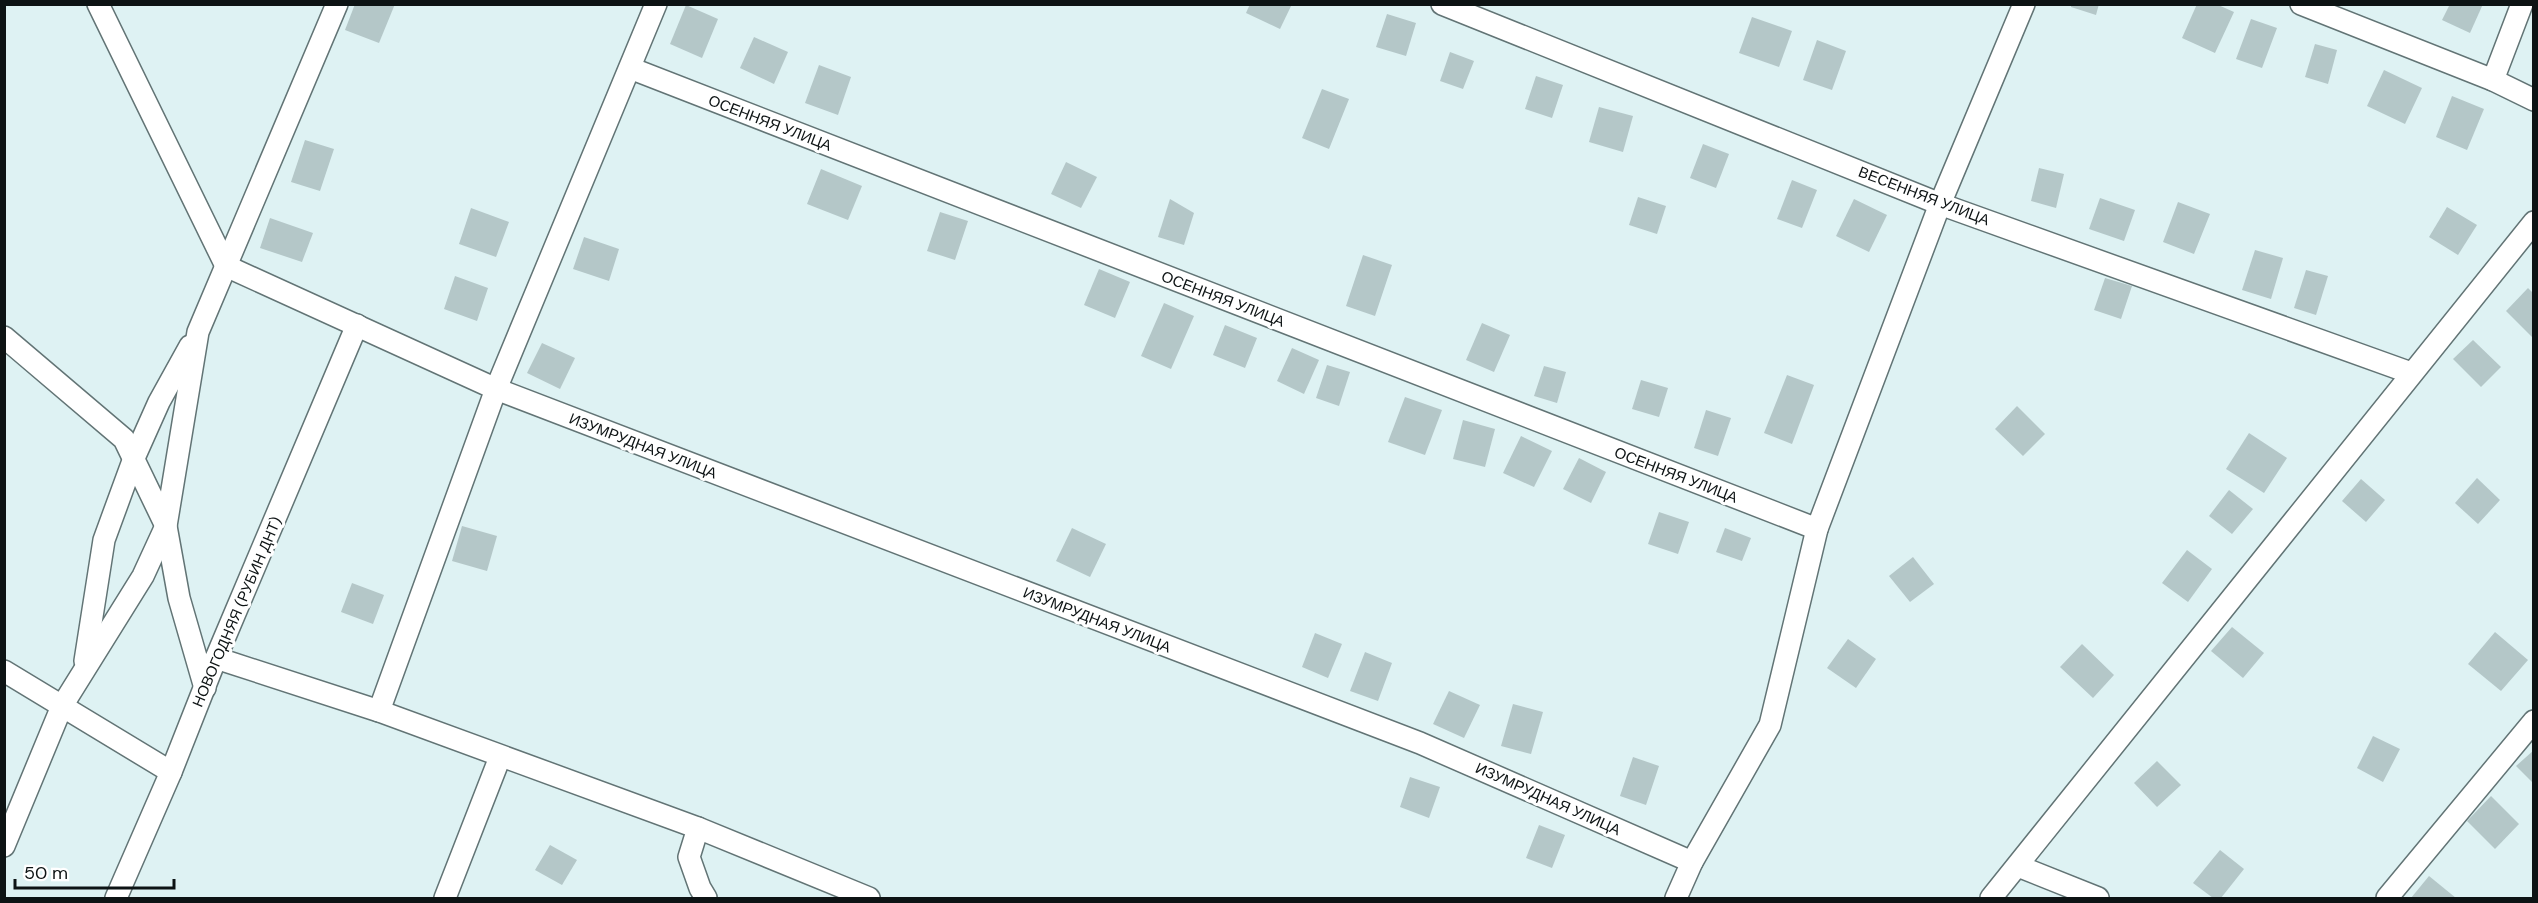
<svg xmlns="http://www.w3.org/2000/svg" width="2538" height="903" viewBox="0 0 2538 903" font-family="'DM Sans',sans-serif">
  <rect width="100%" height="100%" fill="#def2f3"/>
  <g fill="#b4c7c8">
    <path d="M355,4H395L379,43L345,30Z"/>
    <path d="M1250,4H1292L1280,29L1246,13Z"/>
    <path d="M2071,4H2099L2096,15L2071,7Z"/>
    <path d="M2197,4H2216L2234,12L2215,53L2182,38Z"/>
    <path d="M2450,4H2483L2470,33L2442,20Z"/>
    <path d="M686,5L718,19L702,58L670,44Z"/>
    <path d="M1387,14L1416,23L1406,56L1376,47Z"/>
    <path d="M1752,17L1792,31L1779,67L1739,53Z"/>
    <path d="M2251,19L2277,28L2262,68L2236,59Z"/>
    <path d="M754,37L788,52L774,84L740,68Z"/>
    <path d="M1817,40L1846,51L1832,90L1803,80Z"/>
    <path d="M2315,44L2337,50L2328,84L2305,77Z"/>
    <path d="M1450,52L1474,61L1463,89L1440,81Z"/>
    <path d="M819,65L851,77L838,115L805,103Z"/>
    <path d="M2384,70L2422,88L2405,124L2367,106Z"/>
    <path d="M1536,76L1563,85L1552,118L1525,109Z"/>
    <path d="M1322,89L1349,99L1329,149L1302,138Z"/>
    <path d="M2452,96L2484,109L2467,150L2436,137Z"/>
    <path d="M1599,107L1633,116L1623,152L1589,142Z"/>
    <path d="M305,140L334,149L320,191L291,182Z"/>
    <path d="M1703,144L1729,154L1716,188L1690,178Z"/>
    <path d="M1066,162L1097,177L1081,208L1051,194Z"/>
    <path d="M2039,168L2064,174L2056,208L2031,201Z"/>
    <path d="M821,169L862,186L848,220L807,204Z"/>
    <path d="M1792,180L1817,190L1802,228L1777,219Z"/>
    <path d="M1638,197L1666,206L1657,234L1629,225Z"/>
    <path d="M2100,198L2135,210L2124,241L2089,229Z"/>
    <path d="M1170,199L1194,213L1184,245L1158,237Z"/>
    <path d="M1854,199L1887,215L1869,252L1836,236Z"/>
    <path d="M2178,202L2210,214L2194,254L2163,242Z"/>
    <path d="M2447,207L2477,225L2458,255L2429,237Z"/>
    <path d="M471,208L509,222L496,257L459,244Z"/>
    <path d="M940,212L968,221L955,260L927,251Z"/>
    <path d="M270,218L313,233L302,262L260,248Z"/>
    <path d="M584,237L619,249L609,281L573,269Z"/>
    <path d="M2255,250L2283,258L2271,299L2242,290Z"/>
    <path d="M1363,255L1392,265L1375,316L1346,306Z"/>
    <path d="M1099,269L1130,282L1115,318L1084,305Z"/>
    <path d="M2306,270L2328,276L2316,315L2294,308Z"/>
    <path d="M455,276L488,288L477,321L444,309Z"/>
    <path d="M2105,278L2132,286L2121,319L2094,310Z"/>
    <path d="M2528,288L2534,294L2532,337L2506,311Z"/>
    <path d="M1164,303L1194,316L1171,369L1141,356Z"/>
    <path d="M1482,323L1510,335L1494,372L1466,360Z"/>
    <path d="M1225,325L1257,338L1245,368L1213,355Z"/>
    <path d="M2473,340L2501,367L2481,387L2453,359Z"/>
    <path d="M542,343L575,358L560,389L527,373Z"/>
    <path d="M1292,348L1319,360L1304,394L1277,381Z"/>
    <path d="M1327,365L1350,372L1339,406L1316,398Z"/>
    <path d="M1544,366L1566,372L1557,403L1534,396Z"/>
    <path d="M1787,375L1814,385L1792,444L1764,433Z"/>
    <path d="M1641,380L1668,388L1659,417L1632,409Z"/>
    <path d="M1405,397L1442,410L1425,455L1388,442Z"/>
    <path d="M2017,406L2045,434L2023,456L1995,429Z"/>
    <path d="M1706,410L1731,418L1718,456L1694,448Z"/>
    <path d="M1463,420L1495,429L1485,467L1453,459Z"/>
    <path d="M2249,433L2287,458L2264,493L2226,469Z"/>
    <path d="M1521,436L1552,451L1534,487L1503,473Z"/>
    <path d="M1579,458L1606,472L1591,503L1563,489Z"/>
    <path d="M2477,478L2500,500L2478,524L2455,503Z"/>
    <path d="M2361,479L2385,500L2366,522L2342,501Z"/>
    <path d="M2229,490L2253,509L2232,534L2209,516Z"/>
    <path d="M1659,512L1689,522L1678,554L1648,544Z"/>
    <path d="M462,526L497,536L487,571L452,561Z"/>
    <path d="M1072,528L1106,544L1090,577L1056,561Z"/>
    <path d="M1725,528L1751,538L1742,561L1716,552Z"/>
    <path d="M2187,550L2212,569L2188,602L2162,583Z"/>
    <path d="M1913,557L1934,584L1910,602L1889,576Z"/>
    <path d="M352,583L384,595L373,624L341,612Z"/>
    <path d="M2232,627L2264,653L2243,678L2211,651Z"/>
    <path d="M2495,632L2528,660L2501,691L2468,664Z"/>
    <path d="M1315,633L1342,644L1328,678L1302,667Z"/>
    <path d="M1848,639L1876,659L1856,688L1827,668Z"/>
    <path d="M2082,644L2114,675L2093,698L2060,667Z"/>
    <path d="M1365,652L1392,663L1378,701L1350,691Z"/>
    <path d="M1449,691L1480,705L1464,738L1433,724Z"/>
    <path d="M1513,704L1543,712L1531,754L1501,746Z"/>
    <path d="M2373,736L2400,749L2383,782L2357,768Z"/>
    <path d="M2534,750V784L2516,766Z"/>
    <path d="M1633,757L1659,766L1646,805L1620,796Z"/>
    <path d="M2157,761L2181,785L2157,807L2134,783Z"/>
    <path d="M1410,777L1440,787L1429,818L1400,807Z"/>
    <path d="M2491,796L2519,824L2495,849L2467,821Z"/>
    <path d="M1539,825L1565,835L1552,868L1526,858Z"/>
    <path d="M550,845L577,860L562,885L535,870Z"/>
    <path d="M2220,850L2244,869L2221,898H2213L2193,883Z"/>
    <path d="M2429,876L2456,898H2411Z"/>
  </g>
  <g fill="none" stroke-linecap="round" stroke-linejoin="round">
    <g stroke="#627475" stroke-width="24">
      <g id="minor">
        <path d="M98,4L226,266L496,389L1420,743L1692,862"/>
        <path d="M1442,4L1940,204L2411,373"/>
        <path d="M2301,4L2493,80L2534,100"/>
        <path d="M630,68L1817,529"/>
        <path d="M2493,80L2522,4"/>
        <path d="M4,337L124,439L166,526L179,598L205,688"/>
        <path d="M216,658L379,711L698,828L869,898"/>
        <path d="M85,661L104,540L134,458L159,402L190,346"/>
        <path d="M4,671L171,772"/>
        <path d="M379,711L496,389L656,4"/>
        <path d="M698,828L689,857L700,888L706,898"/>
        <path d="M4,846L62,706L143,576L166,526L198,332L337,4"/>
        <path d="M2018,866L2098,898"/>
        <path d="M116,898L171,772L216,658L357,325"/>
        <path d="M445,898L500,757"/>
        <path d="M1676,898L1692,862L1770,725L1817,529L1940,204L2024,4"/>
        <path d="M1991,898L2534,222"/>
        <path d="M2387,898L2534,721"/>
      </g>
    </g>
    <use href="#minor" stroke="#fff" stroke-width="21"/>
  </g>
  <g text-anchor="middle" stroke-width="6" stroke-linejoin="round" paint-order="stroke">
    <g font-size="15" fill="#0d1314" stroke="#fff">
      <text transform="translate(770 123) rotate(21)" y="5">ОСЕННЯЯ УЛИЦА</text>
      <text transform="translate(1924 196) rotate(21)" y="5">ВЕСЕННЯЯ УЛИЦА</text>
      <text transform="translate(1223 299) rotate(21)" y="5">ОСЕННЯЯ УЛИЦА</text>
      <text transform="translate(643 446) rotate(21)" y="5">ИЗУМРУДНАЯ УЛИЦА</text>
      <text transform="translate(1676 475) rotate(21)" y="5">ОСЕННЯЯ УЛИЦА</text>
      <text transform="translate(237 612) rotate(-67)" y="5">НОВОГОДНЯЯ (РУБИН ДНТ)</text>
      <text transform="translate(1097 620) rotate(21)" y="5">ИЗУМРУДНАЯ УЛИЦА</text>
      <text transform="translate(1548 799) rotate(24)" y="5">ИЗУМРУДНАЯ УЛИЦА</text>
    </g>
  </g>
  <rect width="2538" height="903" fill="none" stroke="#0d1314" stroke-width="12"/>
  <path d="M15 879v9h159v-9" fill="none" stroke="#0d1314" stroke-width="3"/>
  <text x="24" y="879" font-size="18" fill="#0d1314" stroke="#ffffff" stroke-width="4.5" paint-order="stroke">50 m</text>
</svg>
